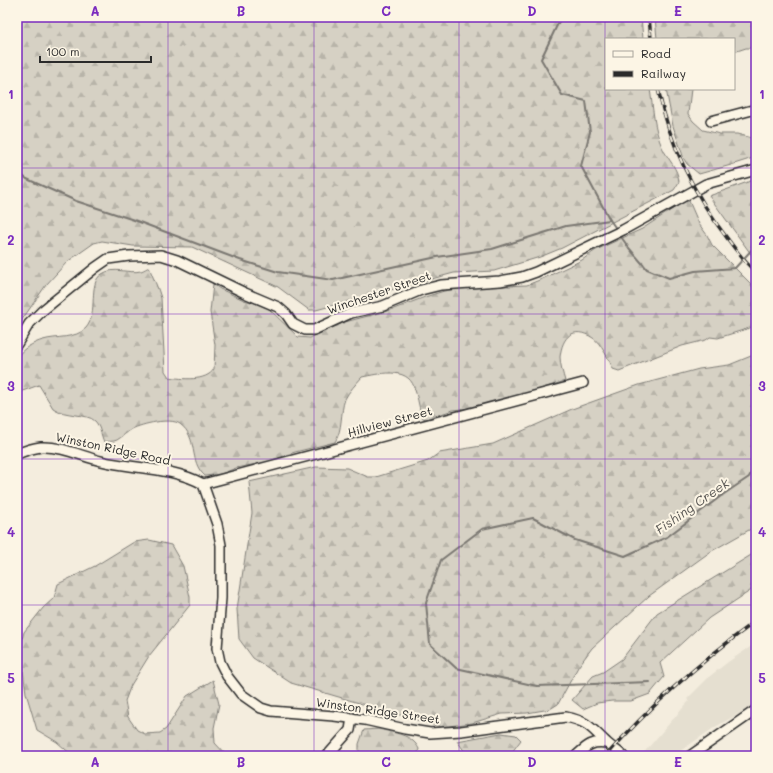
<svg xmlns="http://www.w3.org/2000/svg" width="773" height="773" viewBox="0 0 773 773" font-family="Mali,sans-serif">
  <defs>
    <pattern id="forest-firs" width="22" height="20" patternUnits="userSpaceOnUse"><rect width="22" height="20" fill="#d6d1c4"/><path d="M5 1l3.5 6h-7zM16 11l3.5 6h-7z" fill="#b8b4a9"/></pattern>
  </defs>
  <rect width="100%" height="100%" fill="#f4edde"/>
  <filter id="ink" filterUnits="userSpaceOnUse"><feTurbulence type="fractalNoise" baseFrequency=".025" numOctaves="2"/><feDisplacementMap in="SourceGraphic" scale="8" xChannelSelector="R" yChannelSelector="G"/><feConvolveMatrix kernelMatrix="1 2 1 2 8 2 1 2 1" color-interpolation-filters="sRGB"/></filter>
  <g filter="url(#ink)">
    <path fill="#e5dfd0" d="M756,643V704L715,727L673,756H641L689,701L687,699L710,676L728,662Z"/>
    <g fill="url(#forest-firs)" stroke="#807e78">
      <path d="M17,17H641L643,39H606V89H650C653,108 654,129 662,147C668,160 678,168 679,182L674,190L562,248L540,257L494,271L454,273L316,310H309L278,287L192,247L133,246L102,241L94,243L67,262L46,285L17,327Z"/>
      <path d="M655,17H756V48H746L734,52V39H657Z"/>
      <path d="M666,89H691L688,114L693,121L703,130L720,134H737L756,139V157L731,165L699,174L687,164L684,159L673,126Z"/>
      <path d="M756,179V261L709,196Z"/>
      <path d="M685,201H689L699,224L707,235L712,245L756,289V326L718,338L710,337L706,340L682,346L619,371L613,369C610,361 600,342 593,338C573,325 562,337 560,357C560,364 563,374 565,381L487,406L453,410L426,419L423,418L421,415C419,405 417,395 414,387C407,366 378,374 362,377C356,384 349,391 345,399C340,413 343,429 335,442L295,452L267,462L236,468L221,474L205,476C188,461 199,438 180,424C170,417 142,424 132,429C127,432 122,437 117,440C113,442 108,441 104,442C101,435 100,426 95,421C87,413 65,417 53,408L39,385L17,393C17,383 15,368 17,359C19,350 35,342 43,340C56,336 76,339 86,328C99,313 87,283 102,274C114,266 128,274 141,271C144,270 147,268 149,267C153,278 158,287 161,298L165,371L169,377C182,379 206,382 214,369L215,345L210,312L213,284L220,289L244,300L262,305L269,309L298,337L310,338L345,322L391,310L425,297L444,291L459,288L527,285L542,279L582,260L596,250L642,229Z"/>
      <path d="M756,354V526L710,552L649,596L592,648L578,667L558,704L550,709L527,713L502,714L472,723L441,727L291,683L253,658L239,639L237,609L252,513L249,482L316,467L347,468L368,477H376L428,461L439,453L493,444L572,409L639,385L699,369L729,365Z"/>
      <path d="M149,540L171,545L183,566L190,597V605L149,656L131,685L125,701L128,717L137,730L145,734L160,733L166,729L187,696L213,680L219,704L214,728L215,743L227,756H73L57,742L37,730L26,693L20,647L24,632L43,608L54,598L58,584L95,566L134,542Z"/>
      <path d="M756,552V584L750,591L709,618L660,663L664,677L650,694L631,701H612L597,703L583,709L572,700L593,676L603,672L622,659L657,613Z"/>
      <path d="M379,729C394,733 412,734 419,749L417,756H359V744L364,730Z"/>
      <path d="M501,733L516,735L521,740L509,756H468L457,741Z"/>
    </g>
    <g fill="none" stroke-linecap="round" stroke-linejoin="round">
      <g stroke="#7a7771" stroke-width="2">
        <path d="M561,17L541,59L562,95L586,101L590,132L581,166L610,220L617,230"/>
        <path d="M17,172L27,179L76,201L134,220L240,260L278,272L333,280L437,257L492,249L566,226L610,220"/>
        <path d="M619,234L629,248L647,269L669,278L695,271L735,268L756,245"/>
        <path d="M650,682L537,686L456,668L430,644L426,603L441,560L482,529L533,518L575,540L625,556L667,537L721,496L749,477L756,464"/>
      </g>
      <g stroke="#2b2b2b" stroke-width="12">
        <g id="minor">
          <path d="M711,121L756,109"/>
          <path d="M17,344L29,324L42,311L95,268L108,259L129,256L161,255L177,260L245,293L278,307L286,314L293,324L305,330H314L351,313L383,306L421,290L441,285L500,281L522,277L536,272L623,230L706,184L756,170"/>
          <path d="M17,454C24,451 33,448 41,447C61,446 81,456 101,461C134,469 172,467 203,484"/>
          <path d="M203,484L217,524L221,545V598L217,648L220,662L227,676L241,694L261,708L271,711L334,716L365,720L405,729L430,733L461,731L566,717C589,722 590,727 606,742C611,747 618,751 623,756"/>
          <path d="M203,484L583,383"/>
          <path d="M327,756L350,730L352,718"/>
          <path d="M576,756C587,746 591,741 606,743"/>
          <path d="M690,756L756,710"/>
        </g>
      </g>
      <use href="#minor" stroke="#fcf5e5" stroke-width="9"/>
      <g stroke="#2b2b2b" stroke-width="3.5">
        <g id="rail">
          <path d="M649,17L651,39"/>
          <path d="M658,89C670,145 695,197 730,242C738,253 746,264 756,272"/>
          <path d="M606,756C651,705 701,661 756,621"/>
        </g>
      </g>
      <use href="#rail" stroke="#fcf5e5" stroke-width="2" stroke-dasharray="6" stroke-linecap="butt"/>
    </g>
  </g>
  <path fill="none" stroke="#7b2cbf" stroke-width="1" stroke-opacity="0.55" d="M168,17V756M314,17V756M459,17V756M605,17V756M17,168H756M17,314H756M17,459H756M17,605H756"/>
  <g text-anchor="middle" stroke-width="4" stroke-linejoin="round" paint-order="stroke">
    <g font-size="12" fill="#2b2b2b" stroke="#fcf5e5">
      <text transform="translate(379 293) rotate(-19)" y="4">Winchester Street</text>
      <text transform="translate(390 422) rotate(-15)" y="4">Hillview Street</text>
      <text transform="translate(113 449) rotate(12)" y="4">Winston Ridge Road</text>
      <text transform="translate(378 711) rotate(8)" y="4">Winston Ridge Street</text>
    </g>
    <g font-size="13" font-style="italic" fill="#595754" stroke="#fcf5e5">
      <text transform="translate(692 506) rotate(-35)" y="5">Fishing Creek</text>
    </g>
  </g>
  <rect width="773" height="773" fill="none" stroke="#fcf5e5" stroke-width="44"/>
  <rect x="605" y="38" width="130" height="52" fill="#fcf5e5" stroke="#a8a49b"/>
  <rect x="613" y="51" width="20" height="6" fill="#fcf5e5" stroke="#a8a49b"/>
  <text x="641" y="58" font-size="12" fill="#2b2b2b">Road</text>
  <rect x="613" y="71" width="20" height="6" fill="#2b2b2b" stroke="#a8a49b"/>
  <text x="641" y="78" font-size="12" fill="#2b2b2b">Railway</text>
  <path d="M40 56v6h111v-6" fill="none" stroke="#2b2b2b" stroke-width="2"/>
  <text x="46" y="56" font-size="12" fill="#2b2b2b" stroke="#fcf5e5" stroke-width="3" paint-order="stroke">100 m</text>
  <rect x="22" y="22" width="729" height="729" fill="none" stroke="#7b2cbf" stroke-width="1.5"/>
  <g font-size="13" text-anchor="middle" font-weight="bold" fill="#7b2cbf">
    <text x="95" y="16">A</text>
    <text x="241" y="16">B</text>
    <text x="386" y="16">C</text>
    <text x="532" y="16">D</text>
    <text x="678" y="16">E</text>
    <text x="11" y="99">1</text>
    <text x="762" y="99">1</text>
    <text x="11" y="245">2</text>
    <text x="762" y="245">2</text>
    <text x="11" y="391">3</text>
    <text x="762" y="391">3</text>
    <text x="11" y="537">4</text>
    <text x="762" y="537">4</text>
    <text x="11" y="683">5</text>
    <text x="762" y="683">5</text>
    <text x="95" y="767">A</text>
    <text x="241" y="767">B</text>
    <text x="386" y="767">C</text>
    <text x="532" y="767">D</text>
    <text x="678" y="767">E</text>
  </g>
</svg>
